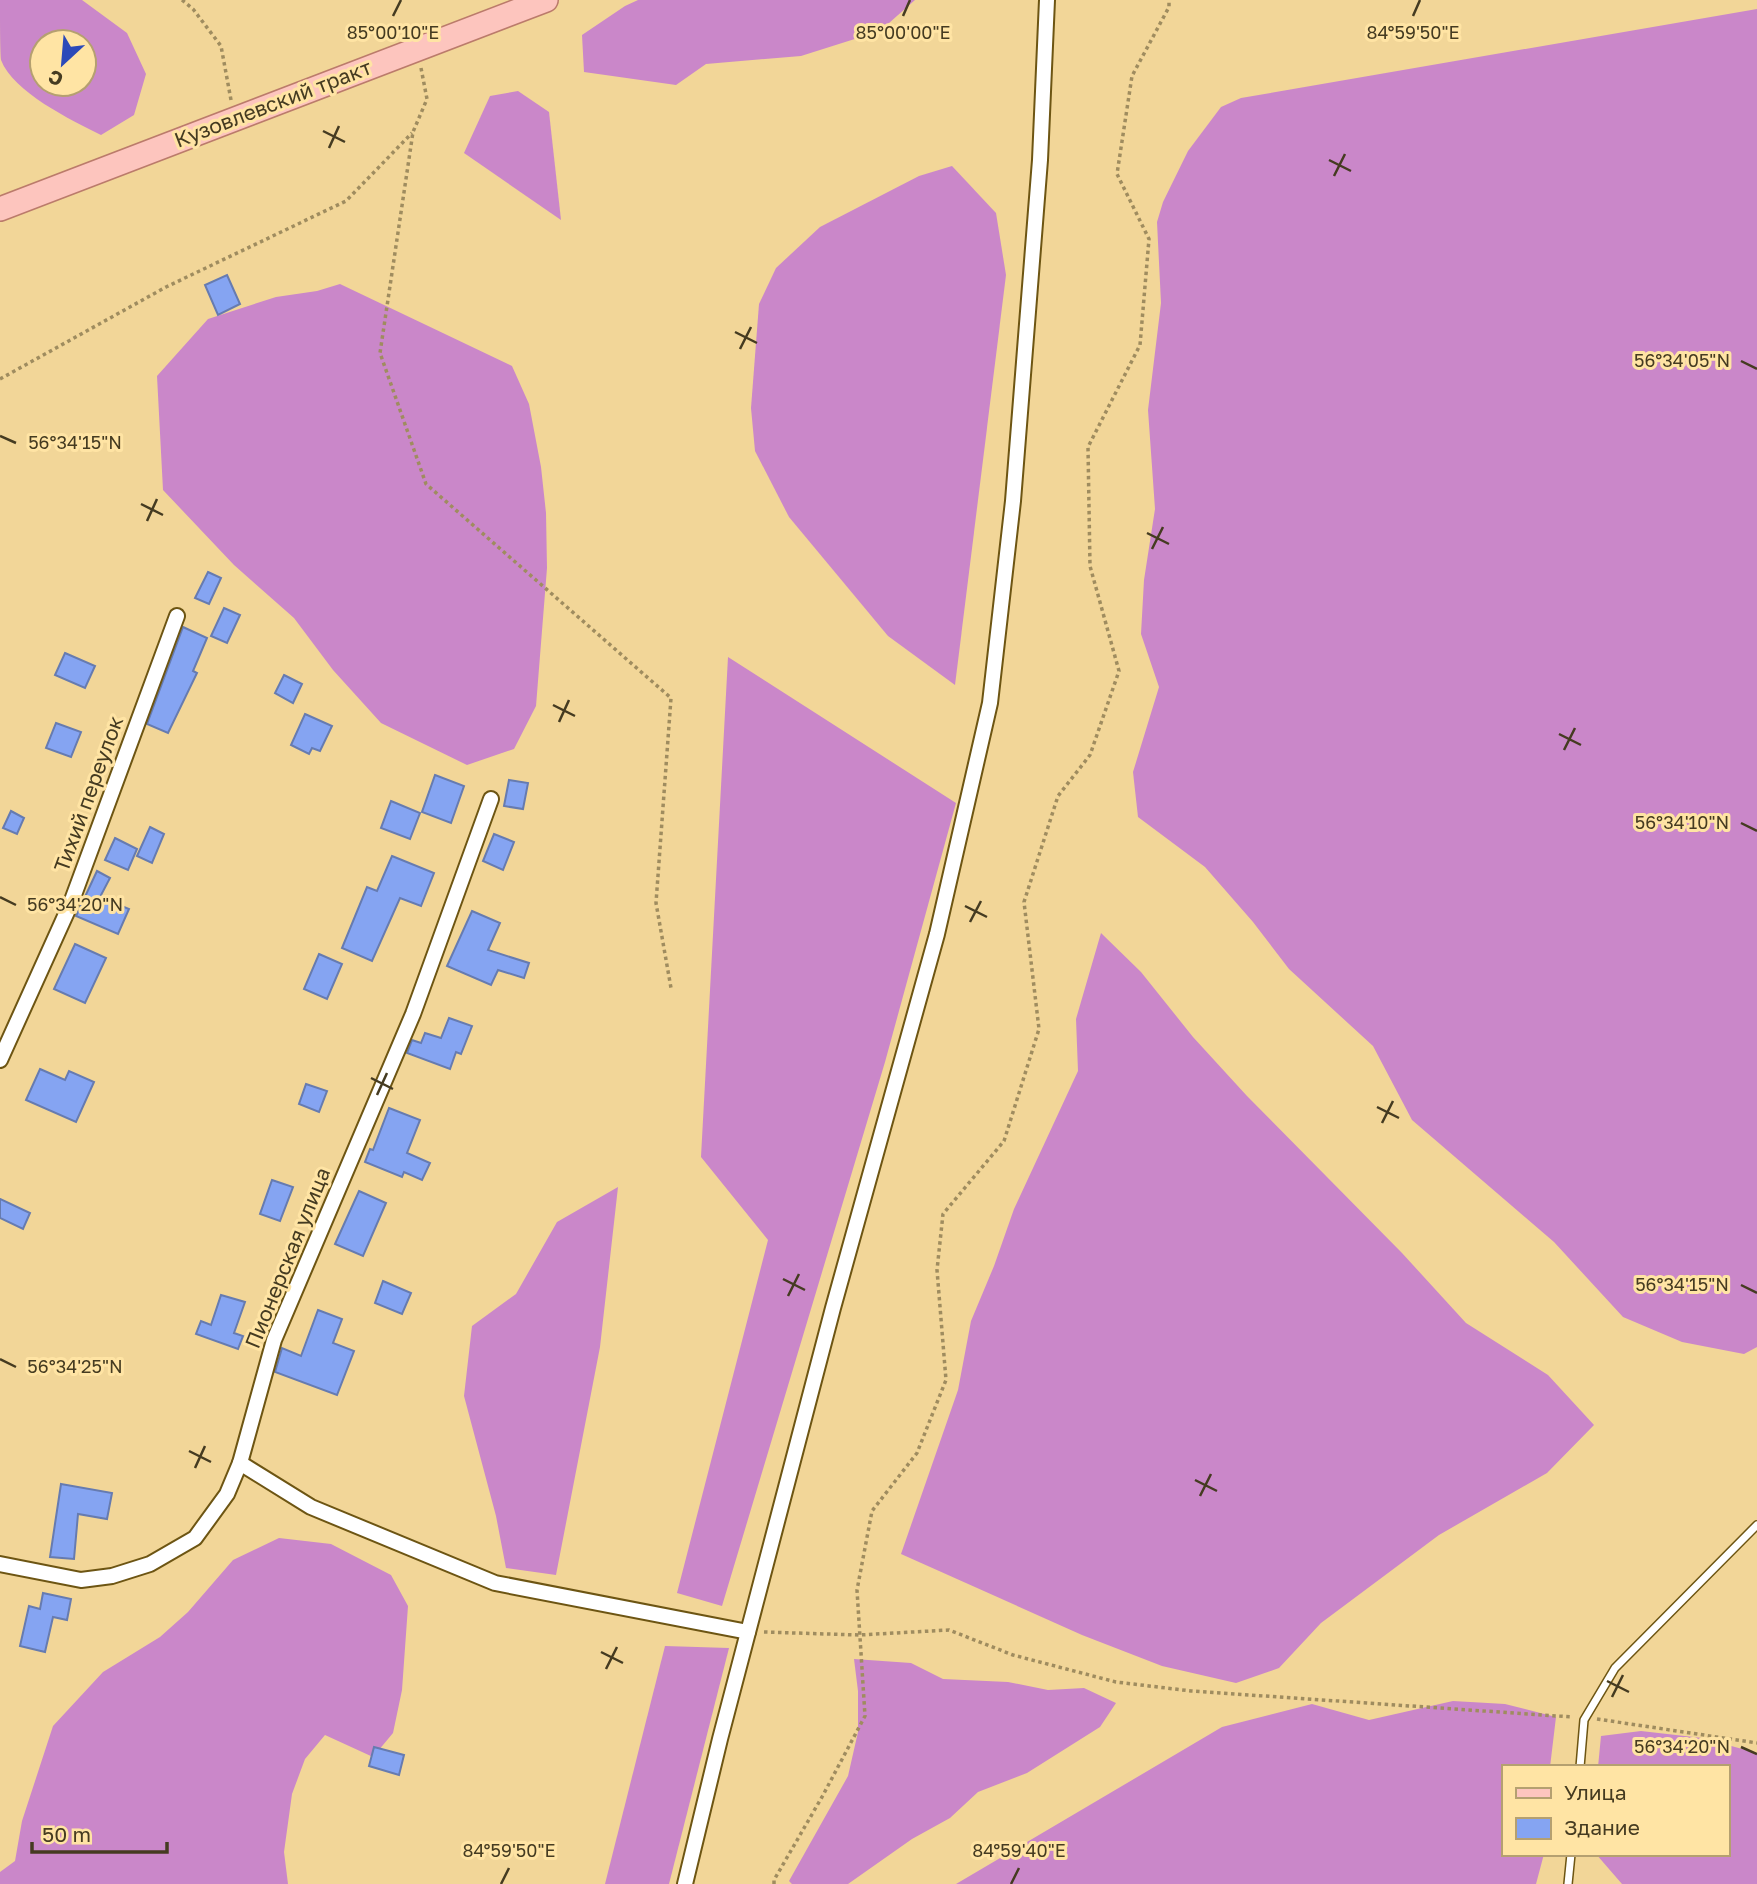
<svg xmlns="http://www.w3.org/2000/svg" width="1757" height="1884" viewBox="0 0 1757 1884" font-family="'Golos Text',sans-serif">
  <rect width="100%" height="100%" fill="#f2d698"/>
  <g fill="#ca87c9" fill-rule="evenodd">
    <path d="M0,0H82L127,33L146,74L134,115L101,135C71,120 13,92 1,60C0,51 0,12 0,0ZM42,42H84V84H42Z"/>
    <path d="M638,0H915L880,31L801,56L706,64L676,85L584,72L582,35L625,6Z"/>
    <path d="M1757,9V1347L1744,1354L1682,1342L1623,1317L1554,1242L1412,1120L1373,1046L1289,969L1253,922L1205,867L1138,817L1133,772L1159,687L1141,634L1144,580L1155,509L1148,410L1161,303L1157,222L1163,202L1188,151L1221,107L1241,98Z"/>
    <path d="M518,91L549,112L561,220L464,153L490,96Z"/>
    <path d="M952,166L996,213L1006,275L955,685L888,636L789,517L755,451L751,408L759,304L776,268L820,227L919,176Z"/>
    <path d="M340,284L512,366L529,404L541,467L546,513L547,568L536,706L514,749L467,765L381,723L333,670L294,618L234,565L163,490L157,376L208,319L276,297L317,291Z"/>
    <path d="M728,657L956,803L885,1062L722,1606L677,1593L768,1240L701,1157Z"/>
    <path d="M1101,933L1141,972L1193,1037L1247,1096L1402,1253L1466,1323L1548,1375L1594,1425L1547,1473L1439,1535L1321,1623L1279,1668L1236,1683L1162,1666L1082,1635L901,1554L958,1390L971,1321L994,1266L1014,1209L1078,1071L1076,1019Z"/>
    <path d="M618,1187L600,1347L556,1575L506,1568L496,1516L464,1396L472,1326L516,1294L557,1222Z"/>
    <path d="M279,1538L331,1544L391,1575L408,1606L402,1690L393,1733L373,1757L325,1735L305,1759L292,1794L284,1852L288,1884H0V1872L15,1861L22,1821L53,1726L103,1672L160,1637L188,1612L233,1560Z"/>
    <path d="M665,1646L729,1648L669,1884H605Z"/>
    <path d="M854,1659L911,1663L943,1679L1008,1682L1048,1690L1084,1688L1116,1703L1100,1727L1027,1773L978,1792L950,1818L912,1839L848,1884H792L789,1881L848,1776L858,1732V1691Z"/>
    <path d="M1453,1701L1505,1704L1556,1717L1550,1767H1503V1854H1544L1536,1884H956L1222,1727L1312,1704L1369,1720Z"/>
    <path d="M1641,1731L1702,1738L1757,1753V1884H1622L1596,1854H1727V1767H1598L1601,1736Z"/>
  </g>
  <g fill="#85a4f2" stroke="#667bb0" stroke-width="2">
    <path d="M227,275L240,304L218,315L205,285Z"/>
    <path d="M208,572L221,578L209,604L195,598Z"/>
    <path d="M224,608L240,615L227,643L211,636Z"/>
    <path d="M183,627L207,638L193,671L197,673L168,733L147,724Z"/>
    <path d="M65,653L95,666L85,688L55,675Z"/>
    <path d="M284,675L302,684L293,703L275,693Z"/>
    <path d="M305,714L332,726L320,751L312,748L309,754L291,745Z"/>
    <path d="M56,723L81,732L71,757L46,748Z"/>
    <path d="M435,775L464,786L451,823L422,812Z"/>
    <path d="M509,780L528,783L523,809L504,806Z"/>
    <path d="M391,801L420,813L410,839L381,828Z"/>
    <path d="M11,811L24,818L17,834L3,828Z"/>
    <path d="M150,827L164,834L152,863L137,856Z"/>
    <path d="M494,834L514,842L503,870L483,861Z"/>
    <path d="M115,838L137,849L128,870L105,860Z"/>
    <path d="M392,856L434,873L421,906L400,898L372,961L342,948L367,887L377,891Z"/>
    <path d="M97,871L110,878L100,897L129,909L118,934L76,916Z"/>
    <path d="M472,911L500,923L488,950L529,963L524,978L498,970L491,985L447,966Z"/>
    <path d="M75,944L106,958L85,1003L54,989Z"/>
    <path d="M319,954L342,964L327,999L304,989Z"/>
    <path d="M449,1018L472,1026L461,1054L456,1052L450,1069L407,1053L412,1040L421,1043L425,1033L441,1038Z"/>
    <path d="M40,1069L65,1080L69,1071L94,1082L76,1122L26,1100Z"/>
    <path d="M306,1084L327,1091L319,1112L299,1104Z"/>
    <path d="M389,1108L420,1120L407,1153L430,1163L422,1180L404,1172L402,1177L365,1162L370,1149L373,1150Z"/>
    <path d="M272,1180L293,1187L280,1221L260,1214Z"/>
    <path d="M359,1191L386,1203L363,1256L335,1244Z"/>
    <path d="M0,1199L30,1213L23,1229L0,1218Z"/>
    <path d="M383,1281L411,1293L402,1314L375,1303Z"/>
    <path d="M221,1295L245,1302L234,1333L243,1336L238,1349L196,1334L201,1321L211,1325Z"/>
    <path d="M318,1310L342,1319L333,1343L354,1351L337,1395L275,1372L282,1348L301,1356Z"/>
    <path d="M61,1484L112,1493L107,1519L78,1514L74,1559L50,1557Z"/>
    <path d="M43,1593L71,1599L67,1620L53,1617L45,1652L20,1646L29,1606L40,1609Z"/>
    <path d="M374,1747L404,1755L399,1775L369,1766Z"/>
  </g>
  <g fill="none" stroke-linecap="round" stroke-linejoin="round">
    <g stroke="#6d5513" stroke-width="10">
      <g id="lane">
        <path d="M1580,1767L1584,1720L1615,1668L1757,1525"/>
        <path d="M1568,1884L1571,1854"/>
      </g>
    </g>
    <g stroke="#6d5513" stroke-width="18">
      <g id="street">
        <path d="M0,1060L71,903L177,616"/>
        <path d="M240,1463L311,1507L495,1583L748,1632"/>
        <path d="M0,1564L81,1580L112,1576L150,1564L195,1538L227,1494L240,1463L274,1340L413,1014L491,799"/>
        <path d="M685,1884L720,1739L833,1308L937,934L990,703L1013,501L1040,160L1047,0"/>
      </g>
    </g>
    <g stroke="#bb7b6b" stroke-width="26">
      <path id="primary" d="M0,209L546,0"/>
    </g>
    <g stroke="#9f8c5f" stroke-width="3.5" stroke-dasharray="3.5 3.5" stroke-linecap="butt">
      <path d="M182,0L193,9L221,46L231,100"/>
      <path d="M421,68L427,99L413,132L380,353L426,484L671,698L656,903L671,988"/>
      <path d="M0,379L166,287L346,201L412,133"/>
      <path d="M764,1632L859,1635L949,1630L1013,1655L1116,1682L1191,1691L1572,1717"/>
      <path d="M1597,1719L1757,1743"/>
      <path d="M774,1884V1880L822,1797L865,1716L857,1590L872,1511L917,1453L946,1380L937,1270L943,1214L1004,1141L1039,1029L1024,902L1058,796L1090,755L1119,671L1090,566L1088,447L1140,345L1149,239L1117,174L1132,76L1169,7V0"/>
    </g>
    <use href="#lane" stroke="#fff" stroke-width="7"/>
    <use href="#street" stroke="#fff" stroke-width="14"/>
    <use href="#primary" stroke="#fdc5be" stroke-width="23"/>
  </g>
  <path fill="none" stroke="#453b21" stroke-width="2.5" d="M393,16L401,0M903,16L910,0M1413,16L1420,0M323,131L345,142M329,148L339,126M1329,160L1351,171M1334,176L1345,154M735,332L757,343M740,349L751,327M1741,361L1757,369M0,436L16,443M141,504L163,515M147,521L157,499M1147,533L1169,544M1152,549L1163,527M553,705L575,716M559,722L569,700M1559,734L1581,745M1564,750L1575,728M1741,823L1757,831M0,897L16,905M965,906L987,917M970,922L981,901M371,1078L393,1089M377,1095L387,1073M1377,1107L1399,1118M1382,1123L1393,1101M783,1279L805,1290M1741,1285L1757,1293M788,1296L799,1274M0,1359L16,1367M189,1451L211,1462M195,1468L205,1446M1195,1480L1217,1491M1200,1496L1211,1474M601,1652L623,1663M606,1669L617,1647M1607,1681L1629,1692M1612,1697L1623,1675M1741,1747L1757,1754M501,1884L509,1868M1011,1884L1019,1868"/>
  <g text-anchor="middle" stroke-width="6" stroke-linejoin="round" paint-order="stroke">
    <g font-size="21" fill="#453b21" stroke="#ffe4a4">
      <text transform="translate(273 104) rotate(-21)" y="7">Кузовлевский тракт</text>
      <text transform="translate(89 794) rotate(-70)" y="7">Тихий переулок</text>
      <text transform="translate(288 1258) rotate(-68)" y="7">Пионерская улица</text>
    </g>
  </g>
  <g font-size="18" text-anchor="middle" fill="#453b21" stroke="#ffe4a4" stroke-width="6" stroke-linejoin="round" paint-order="stroke">
    <text x="393" y="39">85°00'10"E</text>
    <text x="903" y="39">85°00'00"E</text>
    <text x="1413" y="39">84°59'50"E</text>
    <text x="1682" y="367">56°34'05"N</text>
    <text x="75" y="449">56°34'15"N</text>
    <text x="1682" y="829">56°34'10"N</text>
    <text x="75" y="911">56°34'20"N</text>
    <text x="1682" y="1291">56°34'15"N</text>
    <text x="75" y="1373">56°34'25"N</text>
    <text x="1682" y="1753">56°34'20"N</text>
    <text x="509" y="1857">84°59'50"E</text>
    <text x="1019" y="1857">84°59'40"E</text>
  </g>
  <rect x="1502" y="1765" width="228" height="91" fill="#ffe4a4" stroke="#b5a070" stroke-width="2"/>
  <rect x="1516" y="1788" width="35" height="10" fill="#fdc5be" stroke="#b5a070" stroke-width="2"/>
  <text x="1564" y="1800" font-size="21" fill="#453b21">Улица</text>
  <rect x="1516" y="1818" width="35" height="21" fill="#85a4f2" stroke="#b5a070" stroke-width="2"/>
  <text x="1564" y="1835" font-size="21" fill="#453b21">Здание</text>
  <g transform="translate(63 63) rotate(206)"><circle r="33" fill="#ffe4a4" stroke="#b5a070" stroke-width="2"/>
  <path d="M0-5L12 26L0 18L-12 26Z" fill="#2b49b9"/>
  <text y="-10" font-size="19" font-weight="bold" text-anchor="middle" fill="#453b21">С</text>
  </g>
  <path d="M32 1842v10h135v-10" fill="none" stroke="#453b21" stroke-width="3.5"/>
  <text x="42" y="1842" font-size="21" fill="#453b21" stroke="#ffe4a4" stroke-width="5" paint-order="stroke">50 m</text>
</svg>
